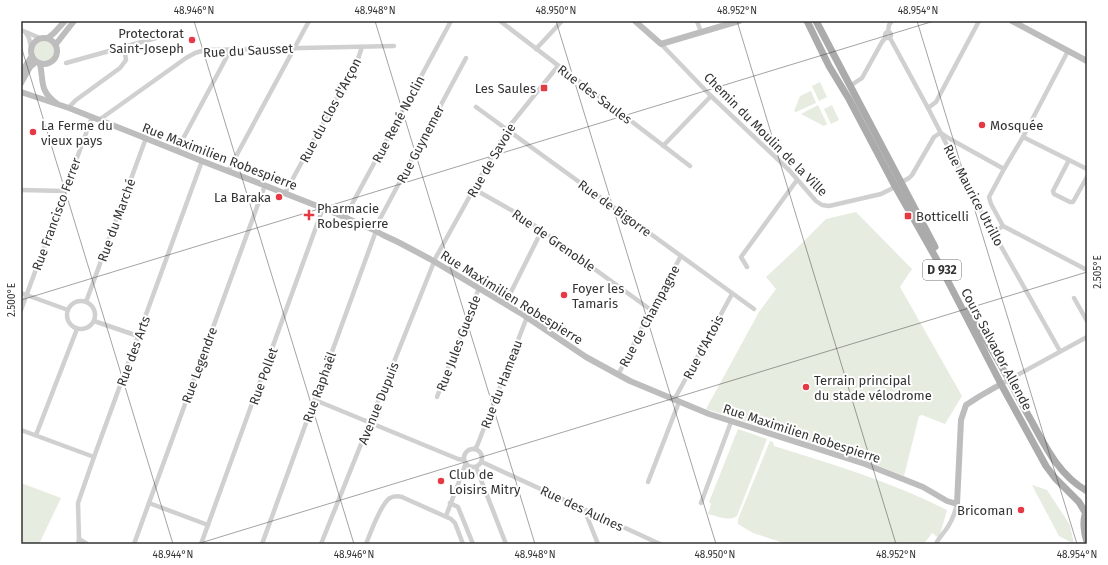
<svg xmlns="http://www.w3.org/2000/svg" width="1108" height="565" viewBox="0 0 1108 565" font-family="'Fira Sans',sans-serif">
  <rect width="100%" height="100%" fill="#fff"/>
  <g fill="#e6ecdf">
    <circle cx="44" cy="51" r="10"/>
    <path d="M820,82L827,97L819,101L812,86Z"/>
    <path d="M811,91L816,103L796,112L794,111L800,96Z"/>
    <path d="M818,105L827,124L824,126L801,114Z"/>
    <path d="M832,105L839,120L831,124L824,109Z"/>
    <path d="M856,212L912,269L900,287L962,396L945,424L922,415L919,416L904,476L869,462L706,409L759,312L776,289L766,277L796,249L826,219Z"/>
    <path d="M738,429L767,439L737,516C729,522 717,516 708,514L711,504L709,502Z"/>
    <path d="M770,441L773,442L774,446C832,464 892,482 947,510L939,538L932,533L924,544H787L753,533L738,524V519Z"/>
    <path d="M21,483L61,498L39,544H21Z"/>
    <path d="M1032,485L1047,490L1070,525L1074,544L1059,536Z"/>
  </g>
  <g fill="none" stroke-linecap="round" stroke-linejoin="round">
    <g stroke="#d0d0d0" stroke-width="4.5">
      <path d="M500,21L690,166"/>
      <path d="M697,21L701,32"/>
      <path d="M21,30L40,38"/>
      <path d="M888,32L889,25L892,21"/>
      <circle cx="888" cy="35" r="3"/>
      <path d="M26,33L29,38L31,47"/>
      <path d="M890,38L928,108L976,202L1060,351"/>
      <path d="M661,44L711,96L789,170L816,201L822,205L829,206L881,194L891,189L895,186L909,178L912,175L934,137L940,133"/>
      <path d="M536,49L562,21"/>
      <path d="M66,63L156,38"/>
      <path d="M850,86L862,78L882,42L886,37"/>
      <path d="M476,107L754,309"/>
      <path d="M69,108L71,105L76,100L120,68L126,60L124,47"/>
      <path d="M928,108L936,102L979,21"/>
      <path d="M99,120L186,58L195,53L205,50L394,46"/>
      <path d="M941,133L950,139L1004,169"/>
      <path d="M1023,137L1087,169"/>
      <path d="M663,146L711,96"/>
      <path d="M177,150L231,49"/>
      <path d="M1069,160L1053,191L1054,194L1070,202H1073L1087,177"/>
      <path d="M228,171L309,21"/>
      <path d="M474,189L520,215L651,310"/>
      <path d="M21,190L64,191"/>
      <path d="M285,193L358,59L362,47"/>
      <path d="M345,217L451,21"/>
      <path d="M1003,226L991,204L989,197L1004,169L1023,137L1068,51"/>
      <path d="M374,230L466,58"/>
      <path d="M994,232L1003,226L1087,270"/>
      <path d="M747,267L741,257L797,180"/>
      <path d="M21,293L68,310"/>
      <path d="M1074,298L1087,321"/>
      <circle cx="81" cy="315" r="14"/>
      <path d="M86,302L146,138"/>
      <path d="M505,304L542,230"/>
      <path d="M21,310L92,117"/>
      <path d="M94,321L138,336"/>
      <path d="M618,375L651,310L681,256"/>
      <path d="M1001,384L1087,337"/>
      <path d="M437,397L479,288"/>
      <path d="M315,400L458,459L464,460"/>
      <path d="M674,400L732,294"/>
      <path d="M21,430L94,457"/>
      <path d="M36,435L77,329"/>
      <circle cx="473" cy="458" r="9"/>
      <path d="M474,449L477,446L484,428L527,317"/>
      <path d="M482,462L660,544"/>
      <path d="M476,467L506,544"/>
      <path d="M648,482L679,402"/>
      <path d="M149,503L208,525"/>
      <path d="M450,503L458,507L473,544"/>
      <path d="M701,503L731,422"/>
      <path d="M584,509L598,544"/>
      <path d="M446,516L466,463"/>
      <path d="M79,539L87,544"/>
      <path d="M78,544L79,539L78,503L94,457L202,161"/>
      <path d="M134,544L265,185"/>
      <path d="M201,544L323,208"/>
      <path d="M262,544L376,231"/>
      <path d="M321,544L436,257L507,129L558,66"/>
      <path d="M366,544C370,534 381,503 390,498C394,496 398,496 402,497L451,519L455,523L463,544"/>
      <path d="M936,544C938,539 942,535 945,531C951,523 955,513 957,504"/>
    </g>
    <g stroke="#bdbdbd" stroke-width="6">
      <path d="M635,21L661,44L739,21"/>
      <path d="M1012,21L1087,61"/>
      <circle cx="44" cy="51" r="13"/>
      <path d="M48,38L54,33L65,21"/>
      <path d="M56,44L74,21"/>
      <path d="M40,64C44,82 39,90 56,103"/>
      <path d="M21,73L32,56"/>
      <path d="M21,83L30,67L36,62"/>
      <path d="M21,92L69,108L135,134L140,136L202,161L330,211L374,230L383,235L398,242L430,259L522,314L586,357L630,381L709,414L865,464L923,487L947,501L957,504L961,420L966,405L980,396L1001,384"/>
    </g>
    <g stroke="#ababab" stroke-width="7">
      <path d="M807,21L829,66L849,99L895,186L937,260L1001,384L1046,466L1055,478L1079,502L1085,512"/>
      <path d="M816,21L935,247"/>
      <path d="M968,310C979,331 993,350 1004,371C1014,388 1022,405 1032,422C1046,448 1060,476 1087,491"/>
      <path d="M1087,510C1082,519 1084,533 1087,542"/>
    </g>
  </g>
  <path fill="none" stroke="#333" stroke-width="1" stroke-opacity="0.45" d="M194,21L354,544M375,21L535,544M556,21L716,544M737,21L896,544M917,21L1077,544M21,46L173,544M21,300L934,21M197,544L1087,272"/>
  <g fill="#e63946" stroke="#fff" stroke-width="1.5">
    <circle cx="192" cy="40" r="4"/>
    <rect x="540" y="84" width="8" height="8" rx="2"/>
    <circle cx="982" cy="125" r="4"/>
    <circle cx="33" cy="132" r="4"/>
    <circle cx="279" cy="197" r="4"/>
    <path d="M307 209h4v4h4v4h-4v4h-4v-4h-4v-4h4z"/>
    <rect x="904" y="212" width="8" height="8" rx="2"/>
    <circle cx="564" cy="295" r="4"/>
    <circle cx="806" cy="387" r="4"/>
    <circle cx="441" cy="481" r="4"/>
    <circle cx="1021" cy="510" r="4"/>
  </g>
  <g text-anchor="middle" stroke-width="4" stroke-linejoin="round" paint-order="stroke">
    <rect fill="#fff" stroke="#707070" stroke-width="1" x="923" y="260" width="38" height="20" rx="3"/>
    <g font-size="12" font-weight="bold" fill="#333">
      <text x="942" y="274">D 932</text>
    </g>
    <g font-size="13" fill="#333" stroke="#fff" text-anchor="start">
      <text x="184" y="38" text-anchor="end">Protectorat<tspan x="184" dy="15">Saint-Joseph</tspan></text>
      <text x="536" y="93" text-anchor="end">Les Saules</text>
      <text x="41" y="130">La Ferme du<tspan x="41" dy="15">vieux pays</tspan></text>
      <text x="990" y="130">Mosquée</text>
      <text x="271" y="202" text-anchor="end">La Baraka</text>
      <text x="317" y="213">Pharmacie<tspan x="317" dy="15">Robespierre</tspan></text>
      <text x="916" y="221">Botticelli</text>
      <text x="572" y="293">Foyer les<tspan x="572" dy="15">Tamaris</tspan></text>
      <text x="814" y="385">Terrain principal<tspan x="814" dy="15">du stade vélodrome</tspan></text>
      <text x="449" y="479">Club de<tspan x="449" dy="15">Loisirs Mitry</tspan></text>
      <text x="1013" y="515" text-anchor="end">Bricoman</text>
    </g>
    <g font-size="13" fill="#333" stroke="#fff">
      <text transform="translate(248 50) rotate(-3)" y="5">Rue du Sausset</text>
      <text transform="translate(595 94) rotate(37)" y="5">Rue des Saules</text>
      <text transform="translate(330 110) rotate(-62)" y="5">Rue du Clos d'Arçon</text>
      <text transform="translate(398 119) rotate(-62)" y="5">Rue René Noclin</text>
      <text transform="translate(766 134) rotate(45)" y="5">Chemin du Moulin de la Ville</text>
      <text transform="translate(420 144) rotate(-62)" y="5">Rue Guynemer</text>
      <text transform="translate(220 156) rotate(21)" y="5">Rue Maximilien Robespierre</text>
      <text transform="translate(491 160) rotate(-60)" y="5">Rue de Savoie</text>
      <text transform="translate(974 195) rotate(62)" y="5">Rue Maurice Utrillo</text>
      <text transform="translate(615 208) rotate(36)" y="5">Rue de Bigorre</text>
      <text transform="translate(56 214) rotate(-70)" y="5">Rue Francisco Ferrer</text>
      <text transform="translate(116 220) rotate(-70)" y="5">Rue du Marché</text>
      <text transform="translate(554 240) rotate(35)" y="5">Rue de Grenoble</text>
      <text transform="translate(512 297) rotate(32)" y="5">Rue Maximilien Robespierre</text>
      <text transform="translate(649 316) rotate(-62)" y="5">Rue de Champagne</text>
      <text transform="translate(458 343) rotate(-69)" y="5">Rue Jules Guesde</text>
      <text transform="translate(703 347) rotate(-62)" y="5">Rue d'Artois</text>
      <text transform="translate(997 349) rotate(62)" y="5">Cours Salvador Allende</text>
      <text transform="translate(133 351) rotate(-70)" y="5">Rue des Arts</text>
      <text transform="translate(199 365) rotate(-70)" y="5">Rue Legendre</text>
      <text transform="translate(263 376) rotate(-70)" y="5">Rue Pollet</text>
      <text transform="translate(501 384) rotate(-69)" y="5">Rue du Hameau</text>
      <text transform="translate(319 387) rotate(-70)" y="5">Rue Raphaël</text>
      <text transform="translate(378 403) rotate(-68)" y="5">Avenue Dupuis</text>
      <text transform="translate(802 433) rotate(18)" y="5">Rue Maximilien Robespierre</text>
      <text transform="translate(582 508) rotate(25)" y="5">Rue des Aulnes</text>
    </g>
  </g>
  <rect width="1108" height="565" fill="none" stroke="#ffffff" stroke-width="44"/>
  <rect x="22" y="22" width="1064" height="521" fill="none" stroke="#333" stroke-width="1.5"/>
  <g font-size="10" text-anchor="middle" fill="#333">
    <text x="194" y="14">48.946°N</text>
    <text x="375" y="14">48.948°N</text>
    <text x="556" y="14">48.950°N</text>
    <text x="737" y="14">48.952°N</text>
    <text x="918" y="14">48.954°N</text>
    <text transform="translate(1097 272) rotate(-90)" y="4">2.505°E</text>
    <text transform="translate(11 300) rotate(-90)" y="4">2.500°E</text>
    <text x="173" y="558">48.944°N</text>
    <text x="354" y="558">48.946°N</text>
    <text x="535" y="558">48.948°N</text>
    <text x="715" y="558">48.950°N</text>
    <text x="896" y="558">48.952°N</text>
    <text x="1077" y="558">48.954°N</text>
  </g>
</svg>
